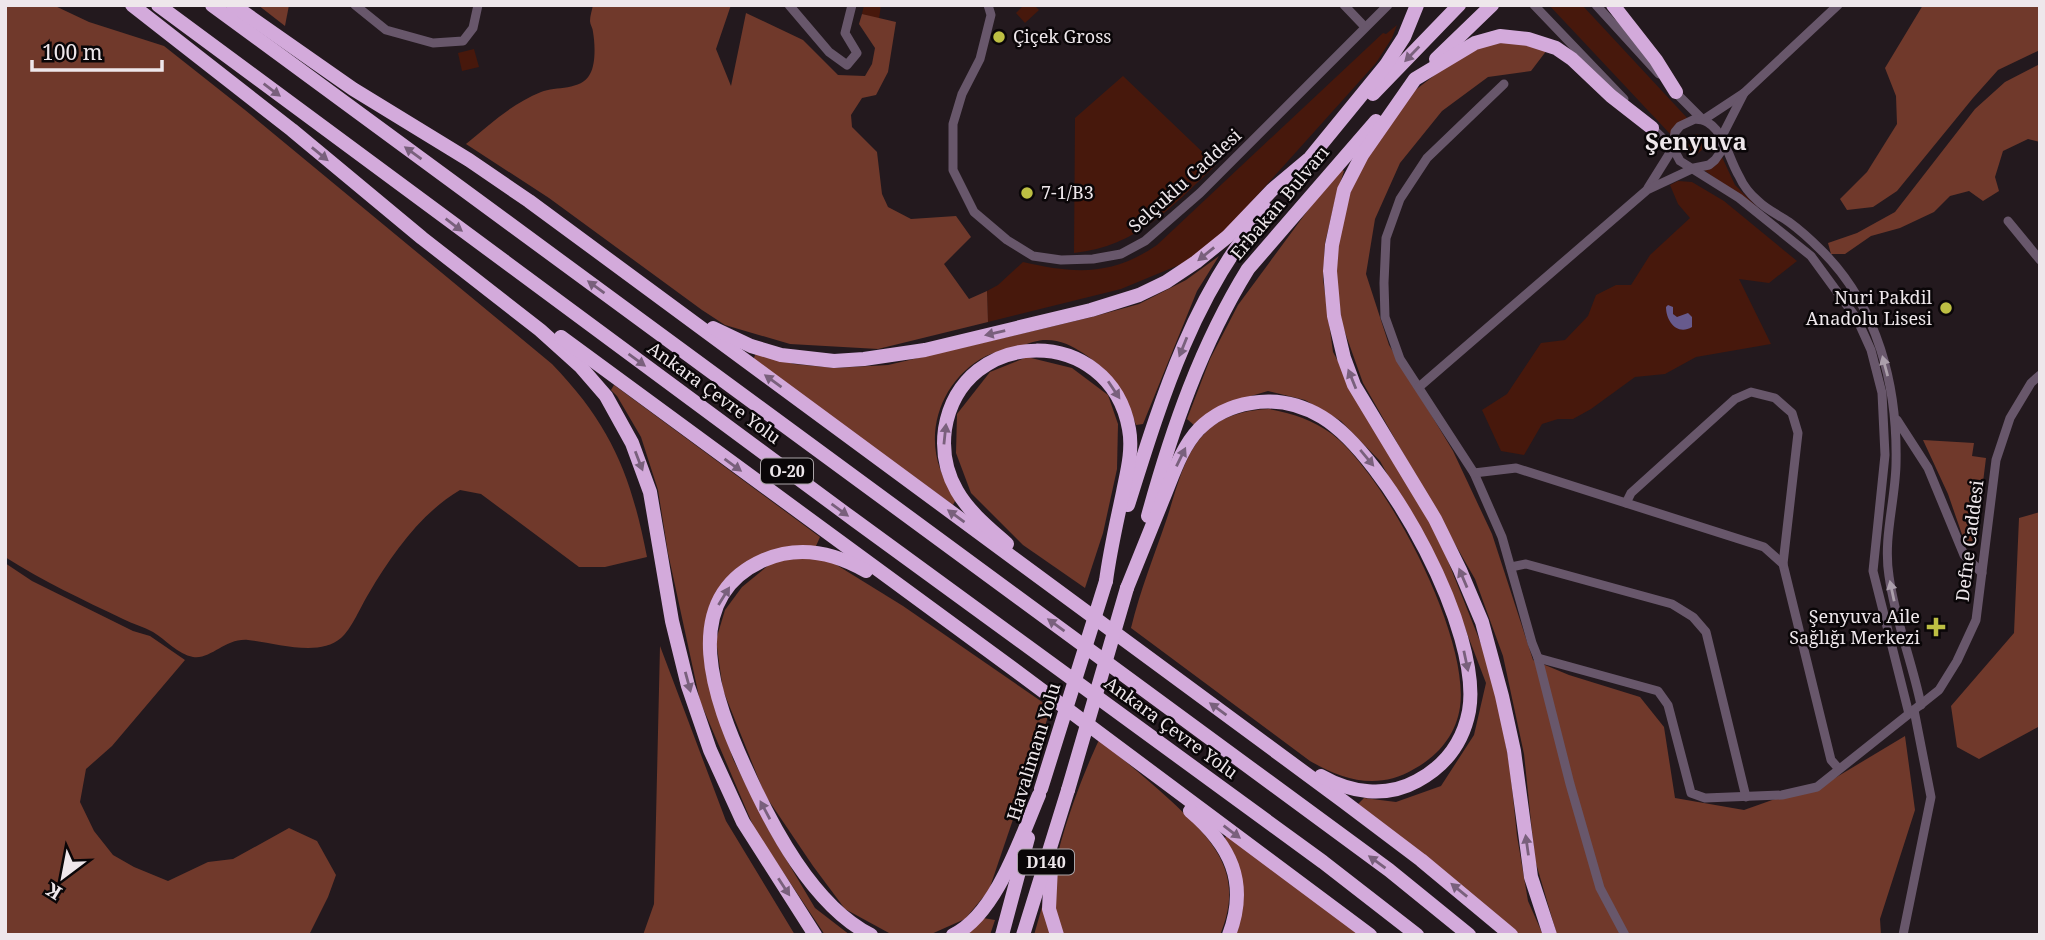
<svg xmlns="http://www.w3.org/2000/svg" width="2045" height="940" viewBox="0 0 2045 940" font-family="'Noto Serif',serif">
  <rect width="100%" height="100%" fill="#23191e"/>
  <g fill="#47180c">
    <path d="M864,5H881L879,19L862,14Z"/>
    <path d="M1024,5H1034L1039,10L1025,23L1016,13Z"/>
    <path d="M1549,5H1582L1689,120L1672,136Z"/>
    <path d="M1397,25L1392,38L1376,63L1226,230L1191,260L1121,289L988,322L987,291L998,285L1023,262C1075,274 1112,276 1157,245L1383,33L1386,34Z"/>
    <path d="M474,49L479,67L462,71L458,53Z"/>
    <path d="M1123,76L1216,165C1171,207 1138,246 1074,253L1075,118Z"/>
    <path d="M1696,134L1705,136L1707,142L1702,150L1693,157L1687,154L1685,148Z"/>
    <path d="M1722,157L1735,185L1766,216L1704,170Z"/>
    <path d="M1678,181L1692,182L1724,201L1797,261L1769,283L1739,279L1771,344L1696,357L1665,374L1635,377L1591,409L1573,419H1558L1542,424L1524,455L1501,451L1482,410L1507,394L1541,343L1565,340L1588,316L1596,295L1616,285H1631L1650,255L1690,218L1678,204L1670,185Z"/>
  </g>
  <g fill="#70392b">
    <path d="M5,5H53L89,22L164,46L245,110L552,364C611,425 631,475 647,557L605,567H579L481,494L460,490C421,513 392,554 369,593C362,604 351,630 341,638C318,658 274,642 248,640C225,638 211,660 193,657C178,654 166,640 153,632C144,627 133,624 123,619C83,600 43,581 5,557Z"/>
    <path d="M258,5H289L285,26Z"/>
    <path d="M593,5H731L716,49L731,86L746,13L803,40L838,75L865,76L872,64L875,48L859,24L862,14L896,22L888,72L876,95L862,98L851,115L852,127L877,152L882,194L888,207L911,219L956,216L971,237L944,264L969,299L987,291L988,322L878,349L790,344L725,325L702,310L549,198L466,144C489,125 513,103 541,92C556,86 581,91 590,74C596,64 595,43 593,32C593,28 590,25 590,21C590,16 592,10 593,5Z"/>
    <path d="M1923,5H2040V50L1998,70L1973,98L1897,191L1873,207L1847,210L1840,199L1867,172L1897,124L1896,96L1885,68Z"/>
    <path d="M1521,42L1547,50L1531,71L1488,77L1442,111L1400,163L1375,219L1366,274L1389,345L1453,451L1492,534L1533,660L1569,675L1640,697L1664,727L1675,798L1744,810L1835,778L1905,736L1915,810L1880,919L1881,935H1557L1535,860L1524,754L1503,656L1475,579L1363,383L1342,324L1336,277L1341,209L1357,174L1405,98L1449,64L1484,44Z"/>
    <path d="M2040,64V142L2028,139L2003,151L1995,177L1999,191L1983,201L1969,191L1950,196L1934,212L1900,228L1871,236L1845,254H1831L1828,243L1857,233L1895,212L1975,109L2005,82Z"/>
    <path d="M1339,168L1344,171L1336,196L1325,243L1323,279L1333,352L1386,449L1438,536L1493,674L1510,768L1517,836L1528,901L1543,935H1514L1357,805L1364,798L1396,802L1441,786L1474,735L1486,683L1447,581L1380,461L1341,421L1305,400L1268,391L1227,403L1195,426L1187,419L1210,359L1238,305Z"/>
    <path d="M1219,256L1197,291L1143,424L1136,425C1123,388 1115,375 1083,353C1071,345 1059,339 1043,340C1033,341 1022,346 1012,349C1004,351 994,352 986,356C934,383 917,452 957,497L953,505L753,360L756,353L794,364L835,368L888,365L1092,317L1139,304L1186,280Z"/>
    <path d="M1027,357L1072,368L1108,395L1118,424L1117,469L1103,533L1085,588L1023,545L971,493L956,453L957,414L990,372Z"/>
    <path d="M614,385L820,537L816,546L727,581L707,616L706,674L733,759L768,829L815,908L850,935H825L755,830L700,701L668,553L658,490L641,437L617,396L611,390Z"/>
    <path d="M1269,409C1292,413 1313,420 1332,434C1387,477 1470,637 1460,707C1456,735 1438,756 1414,769C1379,790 1344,781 1310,761L1131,628C1140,591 1154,556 1166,521C1176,492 1183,455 1205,433C1221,416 1246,410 1269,409Z"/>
    <path d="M1923,440L1974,443L1972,456L1986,458L1975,547L1966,546L1948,494Z"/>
    <path d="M2040,512V726L1979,759L1957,747L1951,706L2014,633L2019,518Z"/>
    <path d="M797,556L827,559L903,606L1051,708L989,890L965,919L929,935L889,933L845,909L813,866L765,795L723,690L716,640L725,610L742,587L770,564Z"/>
    <path d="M5,563L32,581L133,631L150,636L185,660L112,746L86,769L80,802L94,831L113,855L134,867L168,881L208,862L233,859L289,828L317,841L336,875L328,897L309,935H5Z"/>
    <path d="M660,646L726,821L795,935H643L654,904Z"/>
    <path d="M1099,740C1123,759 1147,779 1170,800C1213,840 1246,873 1220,935H1059L1056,927C1055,910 1052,891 1054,873C1060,835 1082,776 1099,740Z"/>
    <path d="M1229,833L1363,935H1236L1240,921L1224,839Z"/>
    <path d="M1044,900L1053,935H1034Z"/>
    <path d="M983,918L995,920L990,935H967Z"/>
  </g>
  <path fill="#675a8d" d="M1668,305L1673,307V314L1677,317L1688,313L1692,317V327C1677,336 1666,321 1666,307Z"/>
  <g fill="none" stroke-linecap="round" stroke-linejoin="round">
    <g stroke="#68576b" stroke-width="9">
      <path d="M355,5L386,30L433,43L463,41L473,28L478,5"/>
      <path d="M789,5L829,52L847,65L857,53L845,33L852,5"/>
      <path d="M988,5L991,15L980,59L962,94L953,124V170L974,212L1007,240L1033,256L1061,260L1093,259L1121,254L1145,241L1200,193L1388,5"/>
      <path d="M1344,5L1365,27"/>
      <path d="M1534,5L1624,99"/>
      <path d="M1596,5L1659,74"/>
      <path d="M1504,84L1427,158L1400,199L1386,238L1384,283L1385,317L1400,359L1474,473L1502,537L1532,643L1538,658L1570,784L1600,888L1625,935"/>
      <path d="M1673,90L1703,120C1724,128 1728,158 1739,176C1743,185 1751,195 1758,201C1767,210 1779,215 1789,222C1800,230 1811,240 1821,250C1878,306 1898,387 1896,465C1895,502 1883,539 1889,576C1895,620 1912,661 1921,705"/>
      <path d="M1650,126L1673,148L1680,161L1739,198L1811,256L1857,319L1871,350L1882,393L1885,455L1873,571L1909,714"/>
      <path d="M1648,188L1673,148L1675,132L1680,126L1695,119L1703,120L1744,93L1838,5"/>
      <path d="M2008,221L2040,260"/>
      <path d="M1419,387L1647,190L1694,168L1709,165L1715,160L1720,153L1721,138L1744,93"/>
      <path d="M1897,420L1928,468L1964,555L1982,573"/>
      <path d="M1474,473L1516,468L1764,547L1783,564L1831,760L1839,769"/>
      <path d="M1626,503L1631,493L1735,399L1751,392L1775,398L1792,413L1798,433L1783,564"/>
      <path d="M1511,567L1526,564L1672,604L1693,617L1706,632L1746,797"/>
      <path d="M1538,658L1658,691L1668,705L1691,793L1705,798L1782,795L1817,787L1939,690L1957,661L1976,620L1996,460L2010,418L2031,383L2040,375"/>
      <path d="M1903,935L1931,797L1914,710"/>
    </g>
    <g stroke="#d3aadb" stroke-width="14">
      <path d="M132,5L292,130L422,238L540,330L580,366L606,396L632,443L650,492L672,621L688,686L710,750L743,822L815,935"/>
      <path d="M158,5L853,519L1323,862L1417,935"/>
      <path d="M212,5L1389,870L1469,935"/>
      <path d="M233,5L353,89L469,160L529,201L1343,801L1421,860L1511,935"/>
      <path d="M1613,5L1656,60L1676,92"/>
      <path d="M1436,59L1492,5"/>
      <path d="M1373,94L1459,5"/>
      <path d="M713,328L751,346L781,355L834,361L864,359L925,350L1091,310L1139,295L1166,282L1196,262L1227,237L1272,190L1310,158L1386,65L1404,37L1417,5"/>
      <path d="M561,337L1012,668L1370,935"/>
      <path d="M1128,505C1161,400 1193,294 1266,209"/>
      <path d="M1148,516C1172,429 1201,345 1248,269L1376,121"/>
      <path d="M1007,544C989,528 969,512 957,491C946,472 942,451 945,429C962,325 1110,324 1129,429C1133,450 1127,472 1123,492C1117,521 1110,550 1106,581"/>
      <path d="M866,571C833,552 799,545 764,560C675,599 716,703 745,767C771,825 813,906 871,935"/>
      <path d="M1127,588C1139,558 1151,528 1163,499C1173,475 1181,448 1199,429C1213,415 1232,406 1251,403C1275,399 1300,404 1322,417C1388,457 1483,634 1469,711C1463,742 1445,766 1417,781C1386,798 1351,793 1321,776"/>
      <path d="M1190,811C1230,845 1249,882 1229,935"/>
      <path d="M1051,867L1049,909L1057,935"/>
      <path d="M953,935C996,915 1021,837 1039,795"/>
      <path d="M1002,935L1028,838"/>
      <path d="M1023,935L1068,790"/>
      <path d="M1550,935L1531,877L1514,751L1502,696L1482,622L1460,570L1435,519L1354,385L1344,358L1334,316L1330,271L1332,245L1344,190L1362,155L1415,79L1475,43L1500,36L1528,39L1556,48L1572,59L1611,96L1652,128"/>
    </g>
    <g stroke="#d3aadb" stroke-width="14">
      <path d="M1041,789L1106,581"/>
      <path d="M1068,790L1127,588"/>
    </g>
  </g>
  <defs><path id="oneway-solid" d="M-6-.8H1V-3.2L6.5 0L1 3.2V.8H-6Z" transform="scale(1.75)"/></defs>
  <g fill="#79607c">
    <use href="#oneway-solid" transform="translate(1412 54) rotate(134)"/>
    <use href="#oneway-solid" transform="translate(272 90) rotate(37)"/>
    <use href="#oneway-solid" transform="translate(413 153) rotate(-144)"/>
    <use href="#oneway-solid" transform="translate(320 154) rotate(39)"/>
    <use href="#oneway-solid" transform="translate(454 225) rotate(37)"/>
    <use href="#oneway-solid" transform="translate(1206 254) rotate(141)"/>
    <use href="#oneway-solid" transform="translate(596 287) rotate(-144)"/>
    <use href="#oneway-solid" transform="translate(995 333) rotate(167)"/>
    <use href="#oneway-solid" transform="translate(1183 347) rotate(112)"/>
    <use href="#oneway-solid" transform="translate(637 360) rotate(36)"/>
    <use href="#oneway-solid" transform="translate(1352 379) rotate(-112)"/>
    <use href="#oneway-solid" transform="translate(773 381) rotate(-144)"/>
    <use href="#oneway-solid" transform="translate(1114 390) rotate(56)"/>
    <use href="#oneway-solid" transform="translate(945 434) rotate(-84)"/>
    <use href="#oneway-solid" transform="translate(1181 457) rotate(-64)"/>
    <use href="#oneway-solid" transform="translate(1367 458) rotate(50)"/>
    <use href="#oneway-solid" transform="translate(639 461) rotate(69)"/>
    <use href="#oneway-solid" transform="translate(733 465) rotate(36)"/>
    <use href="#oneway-solid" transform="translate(840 510) rotate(36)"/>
    <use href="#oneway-solid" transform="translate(956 516) rotate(-144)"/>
    <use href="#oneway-solid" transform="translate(1463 578) rotate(-113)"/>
    <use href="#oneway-solid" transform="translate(724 596) rotate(-58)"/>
    <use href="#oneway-solid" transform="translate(1056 625) rotate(-144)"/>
    <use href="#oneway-solid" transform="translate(1466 661) rotate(78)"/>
    <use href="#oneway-solid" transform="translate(688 682) rotate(75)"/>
    <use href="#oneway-solid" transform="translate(1218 709) rotate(-144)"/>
    <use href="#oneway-solid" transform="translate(765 810) rotate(-118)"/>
    <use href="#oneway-solid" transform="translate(1232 832) rotate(37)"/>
    <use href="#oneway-solid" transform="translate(1527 845) rotate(-98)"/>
    <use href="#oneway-solid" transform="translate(1377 862) rotate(-144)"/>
    <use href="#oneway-solid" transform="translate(784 887) rotate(57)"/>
    <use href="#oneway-solid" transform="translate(1459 890) rotate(-141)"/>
  </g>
  <g fill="#ab9fab">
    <use href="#oneway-solid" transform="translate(1885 366) rotate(-105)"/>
    <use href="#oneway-solid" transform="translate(1892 591) rotate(-102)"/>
  </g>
  <g fill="#bdbf43" stroke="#0a0608" stroke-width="2.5">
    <circle cx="999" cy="37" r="7"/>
    <circle cx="1027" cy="193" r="7"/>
    <circle cx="1946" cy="308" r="7"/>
    <path d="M1932.5 616.5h7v7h7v7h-7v7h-7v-7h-7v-7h7z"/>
  </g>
  <g text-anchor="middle" stroke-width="5" stroke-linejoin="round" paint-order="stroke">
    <g fill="#0a0608" stroke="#aaa4a7" stroke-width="2">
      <rect x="761" y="458.5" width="52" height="25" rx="5"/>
      <rect x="1018" y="849.5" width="56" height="25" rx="5"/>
    </g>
    <g font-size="16" font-weight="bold" fill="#eee7eb">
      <text x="787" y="477">O-20</text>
      <text x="1046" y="868">D140</text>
    </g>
    <g font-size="18" fill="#eee7eb" stroke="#0a0608" text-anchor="start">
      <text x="1013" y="43">Çiçek Gross</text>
      <text x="1041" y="199">7-1/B3</text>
      <text x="1932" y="304" text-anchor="end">Nuri Pakdil<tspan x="1932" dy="21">Anadolu Lisesi</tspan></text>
      <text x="1920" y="623" text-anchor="end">Şenyuva Aile<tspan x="1920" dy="21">Sağlığı Merkezi</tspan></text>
    </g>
    <g font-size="18" fill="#eee7eb" stroke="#0a0608">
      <text transform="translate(1185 181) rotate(-42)" y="6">Selçuklu Caddesi</text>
      <text transform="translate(1280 203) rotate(-50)" y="6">Erbakan Bulvarı</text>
      <text transform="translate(714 393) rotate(36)" y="6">Ankara Çevre Yolu</text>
      <text transform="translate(1970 541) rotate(-83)" y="6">Defne Caddesi</text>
      <text transform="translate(1171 728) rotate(36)" y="6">Ankara Çevre Yolu</text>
      <text transform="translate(1034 752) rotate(-73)" y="6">Havalimanı Yolu</text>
    </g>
    <g font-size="24" font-weight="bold" fill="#eee7eb" stroke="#0a0608">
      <text x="1696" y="150">Şenyuva</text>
    </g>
  </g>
  <rect width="2045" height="940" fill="none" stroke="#eee7eb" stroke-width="14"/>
  <g transform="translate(63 877) rotate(212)" stroke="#0a0608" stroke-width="5" paint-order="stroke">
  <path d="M0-5L12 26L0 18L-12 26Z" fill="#eee7eb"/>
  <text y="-10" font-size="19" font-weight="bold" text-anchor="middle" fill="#eee7eb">K</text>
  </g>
  <path d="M32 60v10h130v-10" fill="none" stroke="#eee7eb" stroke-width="3.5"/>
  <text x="42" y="60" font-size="21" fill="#eee7eb" stroke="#0a0608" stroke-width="5" paint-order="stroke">100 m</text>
</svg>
